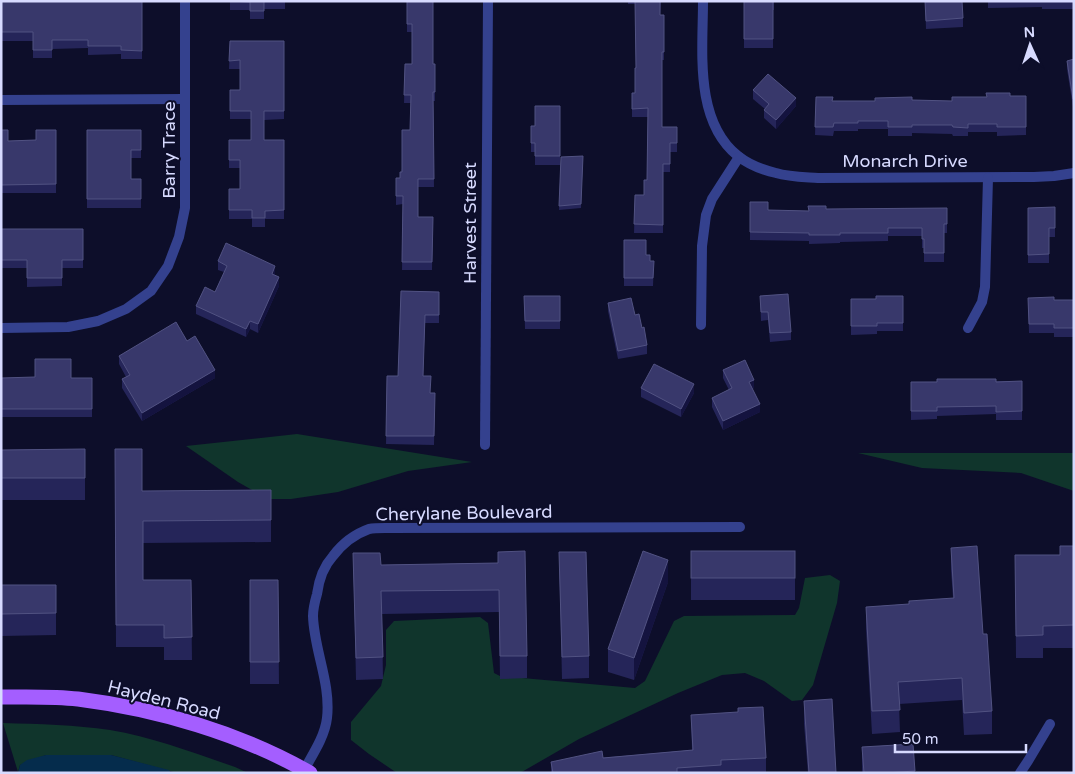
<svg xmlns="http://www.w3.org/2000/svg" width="1075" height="774" viewBox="0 0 1075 774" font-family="'Varela Round',sans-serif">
  <rect width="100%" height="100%" fill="#0d0e2a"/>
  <g fill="#10352c">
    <path d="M297,434L472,462L408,471L338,492L291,499H268L238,482L186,446Z"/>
    <path d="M858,453H1074V491L1021,473L922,468Z"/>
    <path d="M830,575L840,581L837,603L813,685L802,700L792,701L764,681L745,673L722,675L678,693L579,739L520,773H397L369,754L351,740V722L381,686L386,665V630L394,621L480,617L488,623L494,673L500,676L635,688L645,681L674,621L684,616L795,615L799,608L805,578Z"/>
    <path d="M3,723C39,724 75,725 110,730C153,737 194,753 235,767L248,773H177L111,755H46L20,765L18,772Z"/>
  </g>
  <path fill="#052c4c" d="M46,755H111L169,770L171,773H18L20,765L27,760Z"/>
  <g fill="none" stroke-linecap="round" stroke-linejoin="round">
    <g stroke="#34418e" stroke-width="10">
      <path d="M703,1C703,51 694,121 738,156C748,164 763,170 776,173C789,177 804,177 818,178L1034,177L1054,176L1074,173"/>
      <path d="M1,100L184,99"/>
      <path d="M701,325L702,246L706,215L712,199L739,157"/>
      <path d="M1,328L68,327L98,321L126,309L151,291L168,266L179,237L185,208V1"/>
      <path d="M968,328L982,302L985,287L988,178"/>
      <path d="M485,445L488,1"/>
      <path d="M304,770C313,754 325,736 327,718C331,683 314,650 313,616C313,609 315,601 317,594C319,579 323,567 333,556C342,544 355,534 369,529C374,528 380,528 385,528L740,527"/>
      <path d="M1020,773L1028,761L1050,724"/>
    </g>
    <path stroke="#a45eff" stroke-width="15" d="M1,697C27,697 53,696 78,699C157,709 240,733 310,773"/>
  </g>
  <g fill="#252559">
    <path d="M1,1H142V59H121V54L88,55V48L52,49V58H33V41H1Z"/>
    <path d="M230,1H285V9H264V19H250V10H230Z"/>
    <path d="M407,1L433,64H435V101H433L434,187H418V217H433L432,270H402L403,204L396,205V178H400L410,130L411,103H404L405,64H412V32H407Z"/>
    <path d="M628,1H661L660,15H664V60H662V127H677V152H670V172H663V233H634L635,195H644L647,180L648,117H632V93H635L636,68L635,4H628Z"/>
    <path d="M744,1H774V10H773V48H744Z"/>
    <path d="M925,1L963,18V27L926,29Z"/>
    <path d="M988,1H1074V9H1042V7L988,8Z"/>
    <path d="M230,41H284V119L264,120V140H284V219H265V227H252V219H229V189H240V168H229V140H251V119H230V90H240V69H229Z"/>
    <path d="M1074,59V107H1073L1067,69V61Z"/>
    <path d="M753,90L796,106L776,129L764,118V110L765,109L753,99Z"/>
    <path d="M1010,96H1026V135L997,136V132H968V136H953L952,134L912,133V136H888V129H858V131H834L833,136L815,135L816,97L833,101H875L912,100L952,101L987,97Z"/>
    <path d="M560,106V165H535V152H531V126H535Z"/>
    <path d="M1,130L8,141L36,140L56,130V193H1Z"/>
    <path d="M87,130H141V158H131V179H141V208H87Z"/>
    <path d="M583,156L581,208L559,210L561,157Z"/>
    <path d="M750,202L768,210L809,211L826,209L947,208V233H944V262H924V248H922V236H888V241L840,242V243L809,244V241L750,240Z"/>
    <path d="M1055,207V237H1049V263H1028V208Z"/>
    <path d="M1,229H83V268H62V286L27,287V268H1Z"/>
    <path d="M624,240L646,255L650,261H654L653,286H624Z"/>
    <path d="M218,261L275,275V276L279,286L258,333L250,329L246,337L196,314V306L215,292L224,272L218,270Z"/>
    <path d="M401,291L439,292V323H425L423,376L430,393H435L434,445L386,444L387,376H398Z"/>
    <path d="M524,296H560V329H525Z"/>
    <path d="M760,296L791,332V340L770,342L768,320L761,321Z"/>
    <path d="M903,296V331H877V334L851,335V299H876Z"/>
    <path d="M1028,298L1054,300H1074V337H1054V333H1029Z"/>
    <path d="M608,303L635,315L642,328L647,345V354L618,359L608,311Z"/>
    <path d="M187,341L215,378L142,421L122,388V379L126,377L119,364V356Z"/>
    <path d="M723,370L754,388L752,389L760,412L723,430L712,407V398L729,390L723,378Z"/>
    <rect x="1" y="378" width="91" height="39"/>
    <path d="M1022,381V420H996V414L937,416V419L911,420V382Z"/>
    <path d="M641,388L694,393L681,417L641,397Z"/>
    <path d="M85,449V500H1V450Z"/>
    <path d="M115,449L142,491L271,490V542L143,543V580H191L192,660H164V647H116Z"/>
    <path d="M1074,546V648H1043V658H1016L1015,555H1060Z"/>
    <path d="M951,548L983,634L992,711V734L964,735L962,700L899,704L900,732L872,734L866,629V607L909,604L953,598L951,570Z"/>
    <rect x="691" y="551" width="104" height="49"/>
    <path d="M559,552L589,656V678L562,679Z"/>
    <path d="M353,553L381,565L498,563L527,656V678L500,679L499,612L382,614L383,679L356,680Z"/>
    <path d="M250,580H278L279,684H250Z"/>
    <path d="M668,582L634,680L608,672V649Z"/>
    <path d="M1,585H56V635L1,636Z"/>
    <path d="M804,701L836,773H808L804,724Z"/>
    <path d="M691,715L766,758V773H551V762L692,750Z"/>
    <path d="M913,744L915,773H862V747Z"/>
  </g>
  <g fill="#14133f">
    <path d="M796,98V106L776,129V120Z"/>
    <path d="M275,266V275L272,282V274Z"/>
    <path d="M279,277V286L258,333V324Z"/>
    <path d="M250,321V329L246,337V329Z"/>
    <path d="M215,370V378L142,421V413Z"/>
    <path d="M754,380V388L749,390V382Z"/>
    <path d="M694,384V393L681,417V409Z"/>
    <path d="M760,404V412L723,430V421Z"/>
    <path d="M668,560V582L634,680V658Z"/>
  </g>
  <g fill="#38386b" stroke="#515282">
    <path d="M1,1H142V51L121,50V46H88V40H52V50H33V32H1Z"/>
    <path d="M230,1H264V11H250V2Z"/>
    <path d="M407,1H433V64H435V92H433L434,179H418V217H433L432,262H402L403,196H396V178H400V172H402V130H410L411,95H404L405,64H412V24H407Z"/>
    <path d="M635,1H660V15H664V52H662V127H677V143H670V164H663V225L634,224L635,195H644V180H647L648,108L632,109V93H635V68H636Z"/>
    <path d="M744,1H774L773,2V39H744Z"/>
    <path d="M925,1H962L963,18L926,21Z"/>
    <path d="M230,41H284V111H264V140H284V210L265,211V218H252V210H229V189H240V160H229V140H251V111H230V90H240V60L229,61Z"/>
    <path d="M1074,59V99H1073L1067,61Z"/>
    <path d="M768,74L796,98L776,120L764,110L769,104L753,90Z"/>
    <path d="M986,93H1010V96H1026V127H997V124H968V128L953,127L952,125H912V127H888V121H858V123H834L833,127H815L816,97H833L832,101H875V98L912,97V100L952,101V97H987Z"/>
    <path d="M535,106H560V156H535V143H531V126H535Z"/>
    <path d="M1,130H8V141L36,140V130H56V184L1,185Z"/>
    <path d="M87,130H141V150H131V179H141V199H87Z"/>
    <path d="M583,156L581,204L559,206L561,157Z"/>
    <path d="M750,202H768V210L809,211L808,206H826V209L947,208V224H944V253H924V239H922V228H888V233H840V235H809V233L750,232Z"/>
    <path d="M1055,207V228H1049V254L1028,255V208Z"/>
    <path d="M1,229H83V260H62V278H27V260H1Z"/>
    <path d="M624,240H646V255H650V261H654L653,278H624Z"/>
    <path d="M226,243L275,266L272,274L279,277L258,324L250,321L246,329L196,306L205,287L215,292L227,266L218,261Z"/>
    <path d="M401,291L439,292V315H425L423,376H431L430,393H435L434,436H386L387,376H398Z"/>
    <path d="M788,294L791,332L770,333L768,312H761L760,296Z"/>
    <path d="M524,296H560V321H525Z"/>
    <path d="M876,296H903V323H877V326H851V299H876Z"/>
    <path d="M1054,297V300H1074V328H1054V324H1029L1028,298Z"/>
    <path d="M631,298L635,315L639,314L642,328L644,327L647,345L618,351L608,303Z"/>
    <path d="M176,322L187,341L195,336L215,370L142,413L122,379L130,375L119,356Z"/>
    <path d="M35,359H71V378H92V409H1V378L35,377Z"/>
    <path d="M745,360L754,380L749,382L760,404L723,421L712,398L732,388L723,370Z"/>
    <path d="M654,364L694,384L681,409L641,388Z"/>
    <path d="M937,379H996V382L1022,381V411L996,412V406L937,407V411H911V382H937Z"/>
    <path d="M85,449V478H1V450Z"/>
    <path d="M115,449H142V491L271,490V520L143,521V580H191L192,637L164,638V625H116Z"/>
    <path d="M977,546L983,634H987L992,711L964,713L962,678L898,682L900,710L872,711L866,607L909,604V601L954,598L951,548Z"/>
    <path d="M1060,546H1074V625L1043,626V635L1016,636L1015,555H1060Z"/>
    <path d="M525,551L527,656H500L499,590L381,591L383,657L356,658L353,553H380L381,565L498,563V552Z"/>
    <path d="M643,551L668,560L634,658L608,649Z"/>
    <rect x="691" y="551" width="104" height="27"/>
    <path d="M559,552H586L589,656L562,657Z"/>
    <path d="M250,580H278L279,662H250Z"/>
    <path d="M1,585H56V613L1,614Z"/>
    <path d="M832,699L836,773H809L804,701Z"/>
    <path d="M763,707L766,758L721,760V765L677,768V773H553L551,762L602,751L603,758L693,750L691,715L738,712V708Z"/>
    <path d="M913,744L915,771L885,773H864L862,747Z"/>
  </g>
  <g text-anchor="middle" stroke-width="4" stroke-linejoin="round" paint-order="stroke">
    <g font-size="18" fill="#d7daff" stroke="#0d0e2a">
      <text transform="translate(169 150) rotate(-90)" y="6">Barry Trace</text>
      <text x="905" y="167">Monarch Drive</text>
      <text transform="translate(470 223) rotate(-90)" y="6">Harvest Street</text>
      <text transform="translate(464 513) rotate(-1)" y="6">Cherylane Boulevard</text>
      <text transform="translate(164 700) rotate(14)" y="6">Hayden Road</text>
    </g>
  </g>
  <rect width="1075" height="774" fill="none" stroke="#d7daff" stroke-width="5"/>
  <g transform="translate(1030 45) rotate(357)" stroke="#0d0e2a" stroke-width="4" paint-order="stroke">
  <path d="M0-4L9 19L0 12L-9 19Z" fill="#d7daff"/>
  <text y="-8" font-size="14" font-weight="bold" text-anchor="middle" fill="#d7daff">N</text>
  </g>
  <path d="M895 744v8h131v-8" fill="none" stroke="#d7daff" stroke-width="2.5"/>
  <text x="902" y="744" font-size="15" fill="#d7daff" stroke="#0d0e2a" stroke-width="4" paint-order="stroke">50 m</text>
</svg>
